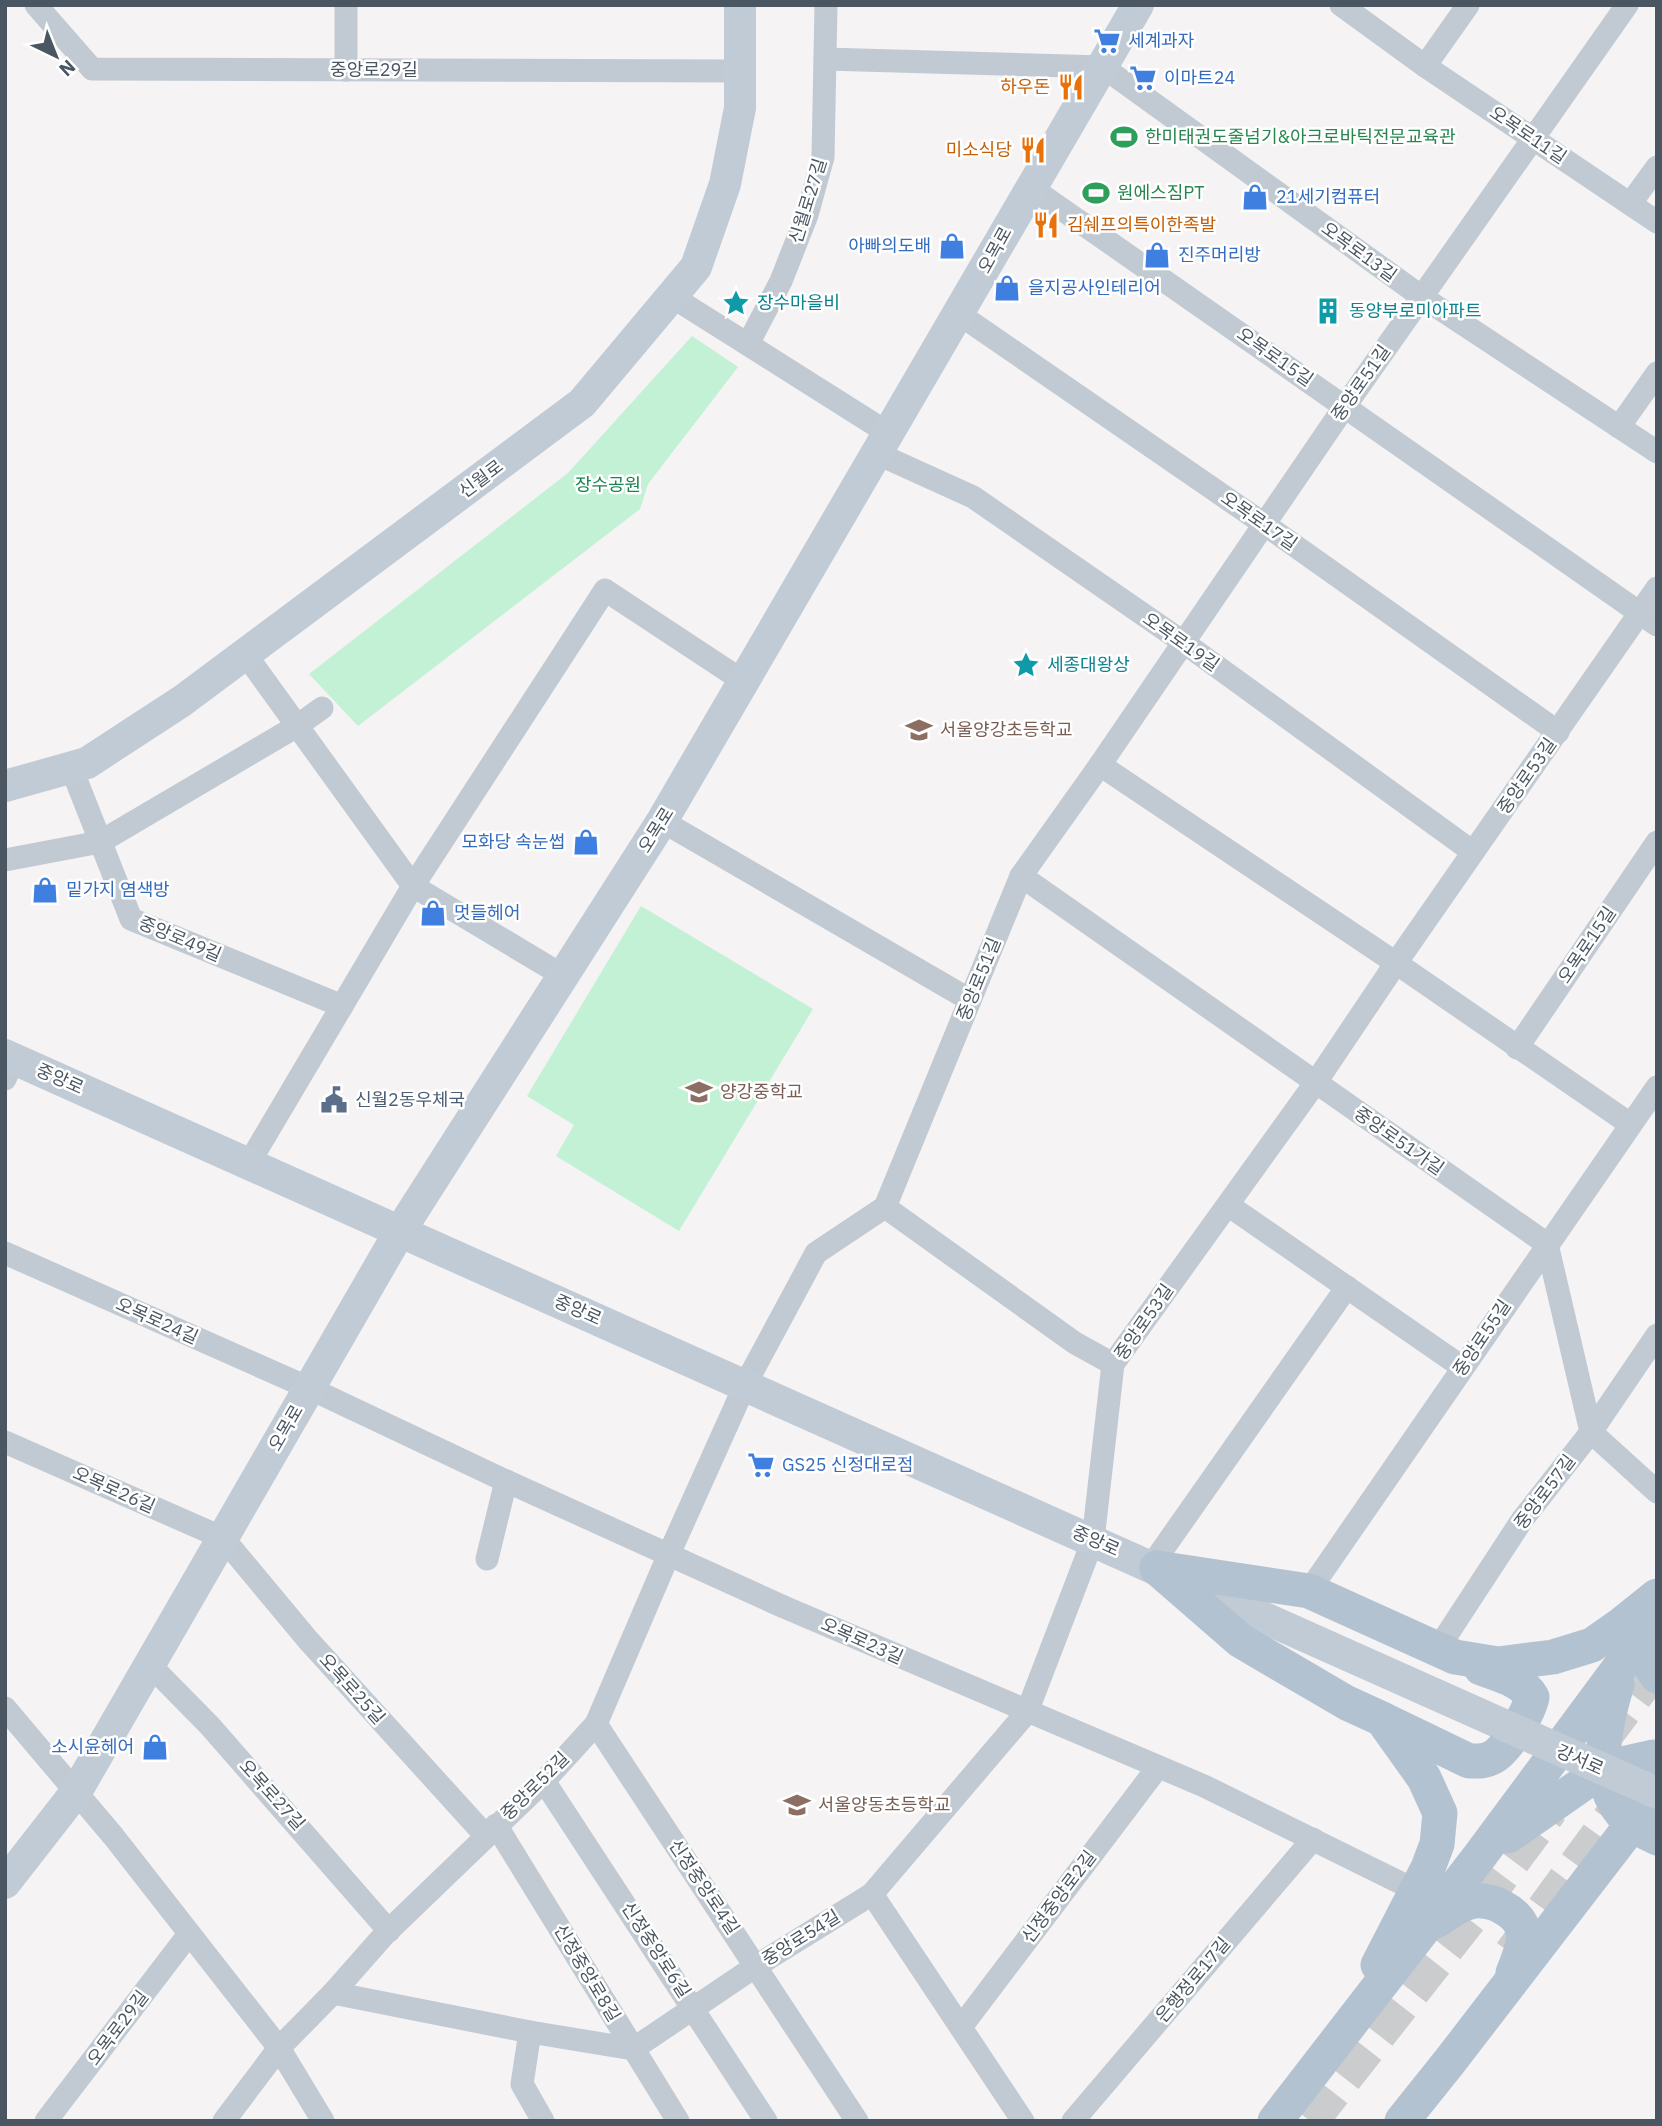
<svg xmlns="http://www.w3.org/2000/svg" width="1662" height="2126" viewBox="0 0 1662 2126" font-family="'IBM Plex Sans','Noto Sans KR',sans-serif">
  <rect width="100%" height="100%" fill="#f5f3f3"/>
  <g fill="#c3f1d5">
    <path d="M692,336L738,367L648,484L640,509L358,726L309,674L568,473Z"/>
    <path d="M641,906L813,1009L679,1231L556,1156L574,1125L527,1096Z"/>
  </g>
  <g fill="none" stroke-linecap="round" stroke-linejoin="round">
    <g stroke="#caccce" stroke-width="37" stroke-dasharray="37 18" stroke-linecap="butt">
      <path d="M1601,1740L1657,1665"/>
      <path d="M1512,1954L1637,1783"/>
      <path d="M1310,2121L1473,1913L1550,1809"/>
    </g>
    <g stroke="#c1cad2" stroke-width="23">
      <path d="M36,5L92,69L740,71"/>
      <path d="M1341,5L1425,66L1657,222"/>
      <path d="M825,59L1103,67L1422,297L1657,452"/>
      <path d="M1425,66L1468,5"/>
      <path d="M346,70V5"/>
      <path d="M1030,187L1657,625"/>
      <path d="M1630,204L1657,167"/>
      <path d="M671,296L888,433"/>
      <path d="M959,314L1264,524L1558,732"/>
      <path d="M748,344L781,281L807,215L823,157L826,5"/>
      <path d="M1619,427L1657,373"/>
      <path d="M876,453L973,497L1183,642L1473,852"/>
      <path d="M246,655L413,886L562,975"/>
      <path d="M1100,765L1396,963L1630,1124"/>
      <path d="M71,767L131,919L342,1006"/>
      <path d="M662,821L970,1000"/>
      <path d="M5,860L100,842L297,726L322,708"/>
      <path d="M1021,876L1547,1244L1591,1432L1657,1492"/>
      <path d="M1517,1048L1657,842"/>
      <path d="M5,1079L14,1059"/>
      <path d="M249,1163L413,886L605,590L743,681"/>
      <path d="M1228,1205L1462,1367"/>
      <path d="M885,1207L1075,1343L1113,1364"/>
      <path d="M5,1253L309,1388L506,1481L784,1607L1204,1786L1417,1891"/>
      <path d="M5,1442L223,1538L308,1640L486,1836"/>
      <path d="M487,1559L506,1481"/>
      <path d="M1151,1566L1347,1287"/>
      <path d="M1309,1591L1657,1087"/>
      <path d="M1437,1650L1522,1520L1591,1432L1657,1335"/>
      <path d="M150,1665L210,1726L389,1931"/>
      <path d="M5,1708L114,1837L279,2048L323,2121"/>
      <path d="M596,1724L857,2121"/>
      <path d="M544,1781L766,2121"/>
      <path d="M496,1825L678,2121"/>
      <path d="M872,1894L1023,2121"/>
      <path d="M333,1993L530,2032L633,2049L756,1966L872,1894L1027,1712L1093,1540L1113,1364L1316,1082L1396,963L1657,588"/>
      <path d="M961,2027L1158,1767"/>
      <path d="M530,2032L522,2084L543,2121"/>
      <path d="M46,2121L189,1934"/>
      <path d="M224,2121L279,2048L333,1993L385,1934L544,1781L596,1724L669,1554L745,1385L816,1253L885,1207L1021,876L1100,765L1345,406L1627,5"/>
      <path d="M1073,2121L1313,1839"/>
    </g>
    <g stroke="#c1cbd6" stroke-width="32">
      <path d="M5,786L87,763L182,701L582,403L696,267L725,184L740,108V5"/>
      <path d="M5,1055L1504,1725"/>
      <path d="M5,1883L76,1792L400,1231L662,821L1138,5"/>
    </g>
    <g stroke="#b3c2d1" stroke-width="35">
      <path d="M1157,1568L1241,1641L1347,1703L1382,1719L1424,1778L1440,1813L1437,1844L1428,1868L1378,1965"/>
      <path d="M1157,1568L1309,1591L1455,1657L1498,1664L1553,1657L1592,1645L1622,1624L1657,1596"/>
      <path d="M1654,1622C1649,1642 1643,1659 1657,1676"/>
      <path d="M1617,1684C1603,1731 1590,1787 1632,1824C1639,1830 1649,1833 1657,1838"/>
      <path d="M1382,1719L1469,1761C1477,1761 1484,1762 1491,1758C1506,1752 1529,1712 1532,1697C1522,1680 1499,1675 1481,1668"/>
      <path d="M1508,1836L1584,1783L1617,1765L1653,1757L1657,1759"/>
      <path d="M1436,1921C1447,1914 1458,1905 1470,1902C1480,1899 1494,1902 1502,1907C1534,1924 1524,1945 1513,1973"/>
      <path d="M1275,2121L1479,1857L1657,1617"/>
      <path d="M1402,2121L1450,2061L1657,1792"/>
    </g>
    <path stroke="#c1cbd6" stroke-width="32" d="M1504,1725L1657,1793"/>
  </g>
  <defs>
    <g id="supermarket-bare" transform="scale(2.1)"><path d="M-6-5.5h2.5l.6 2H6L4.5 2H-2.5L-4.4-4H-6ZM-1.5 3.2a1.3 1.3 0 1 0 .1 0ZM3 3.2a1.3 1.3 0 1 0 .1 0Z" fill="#3f7fe0" stroke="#fff" stroke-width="2.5" paint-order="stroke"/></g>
    <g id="restaurant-bare" transform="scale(2.1)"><path d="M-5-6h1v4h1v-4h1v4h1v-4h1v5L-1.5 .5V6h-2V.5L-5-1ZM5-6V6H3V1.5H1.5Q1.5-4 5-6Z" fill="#e8710a" stroke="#fff" stroke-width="2.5" paint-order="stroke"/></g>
    <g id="stadium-bare" transform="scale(2.1)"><path d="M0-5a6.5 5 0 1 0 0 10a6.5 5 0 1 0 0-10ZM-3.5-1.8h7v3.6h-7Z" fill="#2e9e5b" stroke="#fff" stroke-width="2.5" paint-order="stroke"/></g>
    <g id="shop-bare" transform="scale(2.1)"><path d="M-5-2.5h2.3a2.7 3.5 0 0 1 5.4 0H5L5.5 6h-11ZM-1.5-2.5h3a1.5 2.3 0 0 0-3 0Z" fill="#3f7fe0" stroke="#fff" stroke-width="2.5" paint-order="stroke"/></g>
    <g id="sight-bare" transform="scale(2.1)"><path d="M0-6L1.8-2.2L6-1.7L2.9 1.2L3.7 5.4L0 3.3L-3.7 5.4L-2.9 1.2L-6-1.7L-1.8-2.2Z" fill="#0f9aa8" stroke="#fff" stroke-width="2.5" paint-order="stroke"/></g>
    <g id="building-bare" transform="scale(2.1)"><path d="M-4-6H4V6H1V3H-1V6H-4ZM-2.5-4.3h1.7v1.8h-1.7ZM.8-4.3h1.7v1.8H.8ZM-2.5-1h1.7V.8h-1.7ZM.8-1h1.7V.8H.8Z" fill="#0f9aa8" stroke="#fff" stroke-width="2.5" paint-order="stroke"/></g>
    <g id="school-bare" transform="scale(2.1)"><path d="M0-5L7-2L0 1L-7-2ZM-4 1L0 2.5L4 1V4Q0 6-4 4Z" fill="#8d6e63" stroke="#fff" stroke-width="2.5" paint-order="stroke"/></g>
    <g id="civic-bare" transform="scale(2.1)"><path d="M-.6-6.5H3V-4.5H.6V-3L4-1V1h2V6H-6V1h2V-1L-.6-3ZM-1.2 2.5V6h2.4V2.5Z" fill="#5c6f8a" stroke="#fff" stroke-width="2.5" paint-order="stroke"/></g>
  </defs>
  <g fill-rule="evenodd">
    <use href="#supermarket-bare" x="1107" y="41"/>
    <use href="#supermarket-bare" x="1143" y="78"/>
    <use href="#restaurant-bare" x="1071" y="87"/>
    <use href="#stadium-bare" x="1124" y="137"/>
    <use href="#restaurant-bare" x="1033" y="150"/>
    <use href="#stadium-bare" x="1096" y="193"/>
    <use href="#shop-bare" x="1255" y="197"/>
    <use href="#restaurant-bare" x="1046" y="225"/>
    <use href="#shop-bare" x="952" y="246"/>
    <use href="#shop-bare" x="1157" y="255"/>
    <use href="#shop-bare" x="1007" y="288"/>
    <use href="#sight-bare" x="736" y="303"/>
    <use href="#building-bare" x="1328" y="311"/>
    <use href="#sight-bare" x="1026" y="665"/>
    <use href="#school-bare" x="919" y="730"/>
    <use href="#shop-bare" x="586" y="842"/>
    <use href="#shop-bare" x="45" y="890"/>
    <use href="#shop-bare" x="433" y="913"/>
    <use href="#school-bare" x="699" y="1092"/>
    <use href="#civic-bare" x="334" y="1100"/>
    <use href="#supermarket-bare" x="761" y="1465"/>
    <use href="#shop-bare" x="155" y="1747"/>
    <use href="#school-bare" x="797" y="1805"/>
  </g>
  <g text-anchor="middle" stroke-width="5" stroke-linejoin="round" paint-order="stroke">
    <g font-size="18" fill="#366cbe" stroke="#fff" text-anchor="start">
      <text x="1128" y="47">세계과자</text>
      <text x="1164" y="84">이마트24</text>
      <text x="1276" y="203">21세기컴퓨터</text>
      <text x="931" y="252" text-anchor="end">아빠의도배</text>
      <text x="1178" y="261">진주머리방</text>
      <text x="1028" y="294">을지공사인테리어</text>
      <text x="565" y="848" text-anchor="end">모화당 속눈썹</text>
      <text x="66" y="896">밑가지 염색방</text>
      <text x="454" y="919">멋들헤어</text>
      <text x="782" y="1471">GS25 신정대로점</text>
      <text x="134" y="1753" text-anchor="end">소시윤헤어</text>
    </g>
    <g font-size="18" fill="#4a5661" stroke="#fff">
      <text x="374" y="76">중앙로29길</text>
      <text transform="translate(1528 135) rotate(34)" y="6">오목로11길</text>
      <text transform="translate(808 201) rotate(-73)" y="6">신월로27길</text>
      <text transform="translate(995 250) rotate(-61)" y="6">오목로</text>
      <text transform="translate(1359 252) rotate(36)" y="6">오목로13길</text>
      <text transform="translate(1275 357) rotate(35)" y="6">오목로15길</text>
      <text transform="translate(1361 383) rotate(-55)" y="6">중앙로51길</text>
      <text transform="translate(481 479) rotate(-37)" y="6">신월로</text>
      <text transform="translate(1259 521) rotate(35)" y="6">오목로17길</text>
      <text transform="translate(1181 642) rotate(35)" y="6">오목로19길</text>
      <text transform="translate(1527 776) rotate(-55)" y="6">중앙로53길</text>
      <text transform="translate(656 830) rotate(-58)" y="6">오목로</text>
      <text transform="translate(180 939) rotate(23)" y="6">중앙로49길</text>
      <text transform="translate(1587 945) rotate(-56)" y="6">오목로15길</text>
      <text transform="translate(979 979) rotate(-68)" y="6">중앙로51길</text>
      <text transform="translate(60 1079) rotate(24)" y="6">중앙로</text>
      <text transform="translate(1399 1141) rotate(35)" y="6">중앙로51가길</text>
      <text transform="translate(578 1310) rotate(24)" y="6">중앙로</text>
      <text transform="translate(157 1321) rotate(24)" y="6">오목로24길</text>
      <text transform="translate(1144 1322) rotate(-55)" y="6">중앙로53길</text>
      <text transform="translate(1482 1338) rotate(-56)" y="6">중앙로55길</text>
      <text transform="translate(286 1428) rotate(-60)" y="6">오목로</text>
      <text transform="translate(114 1490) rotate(24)" y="6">오목로26길</text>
      <text transform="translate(1545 1492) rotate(-53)" y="6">중앙로57길</text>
      <text transform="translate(1096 1541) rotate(24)" y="6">중앙로</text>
      <text transform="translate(862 1641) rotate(24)" y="6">오목로23길</text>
      <text transform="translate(352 1689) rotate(48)" y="6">오목로25길</text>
      <text transform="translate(1580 1760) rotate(24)" y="6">강서로</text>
      <text transform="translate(535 1786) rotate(-45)" y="6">중앙로52길</text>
      <text transform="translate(272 1795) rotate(48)" y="6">오목로27길</text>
      <text transform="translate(704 1887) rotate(56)" y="6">신정중앙로4길</text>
      <text transform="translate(1059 1897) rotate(-53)" y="6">신정중앙로2길</text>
      <text transform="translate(801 1938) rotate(-32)" y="6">중앙로54길</text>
      <text transform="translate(656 1950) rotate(57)" y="6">신정중앙로6길</text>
      <text transform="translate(587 1973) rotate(59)" y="6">신정중앙로8길</text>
      <text transform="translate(1193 1980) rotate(-50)" y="6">은행정로17길</text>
      <text transform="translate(118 2028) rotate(-53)" y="6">오목로29길</text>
    </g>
    <g font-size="18" fill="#c56008" stroke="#fff" text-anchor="end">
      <text x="1050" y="93">하우돈</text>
      <text x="1012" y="156">미소식당</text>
      <text x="1067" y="231" text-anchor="start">김쉐프의특이한족발</text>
    </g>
    <g font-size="18" fill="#27864d" stroke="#fff" text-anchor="start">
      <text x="1145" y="143">한미태권도줄넘기&amp;아크로바틱전문교육관</text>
      <text x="1117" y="199">원에스짐PT</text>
    </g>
    <g font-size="18" fill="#0d838f" stroke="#fff" text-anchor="start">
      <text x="757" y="309">장수마을비</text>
      <text x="1349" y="317">동양부로미아파트</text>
      <text x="1047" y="671">세종대왕상</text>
    </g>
    <g font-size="18" fill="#17864f" stroke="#fff">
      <text x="608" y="491">장수공원</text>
    </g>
    <g font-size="18" fill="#785e54" stroke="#fff" text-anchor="start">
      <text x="940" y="736">서울양강초등학교</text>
      <text x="720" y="1098">양강중학교</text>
      <text x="818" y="1811">서울양동초등학교</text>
    </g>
    <g font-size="18" fill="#4e5e75" stroke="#fff" text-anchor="start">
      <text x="355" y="1106">신월2동우체국</text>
    </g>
  </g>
  <rect width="1662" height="2126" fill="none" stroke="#4a5661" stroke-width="14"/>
  <g transform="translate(56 56) rotate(137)" stroke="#ffffff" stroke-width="5" paint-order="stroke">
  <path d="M0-5L12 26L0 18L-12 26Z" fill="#4a5661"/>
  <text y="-10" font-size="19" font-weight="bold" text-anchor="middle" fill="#4a5661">N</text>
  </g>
</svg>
